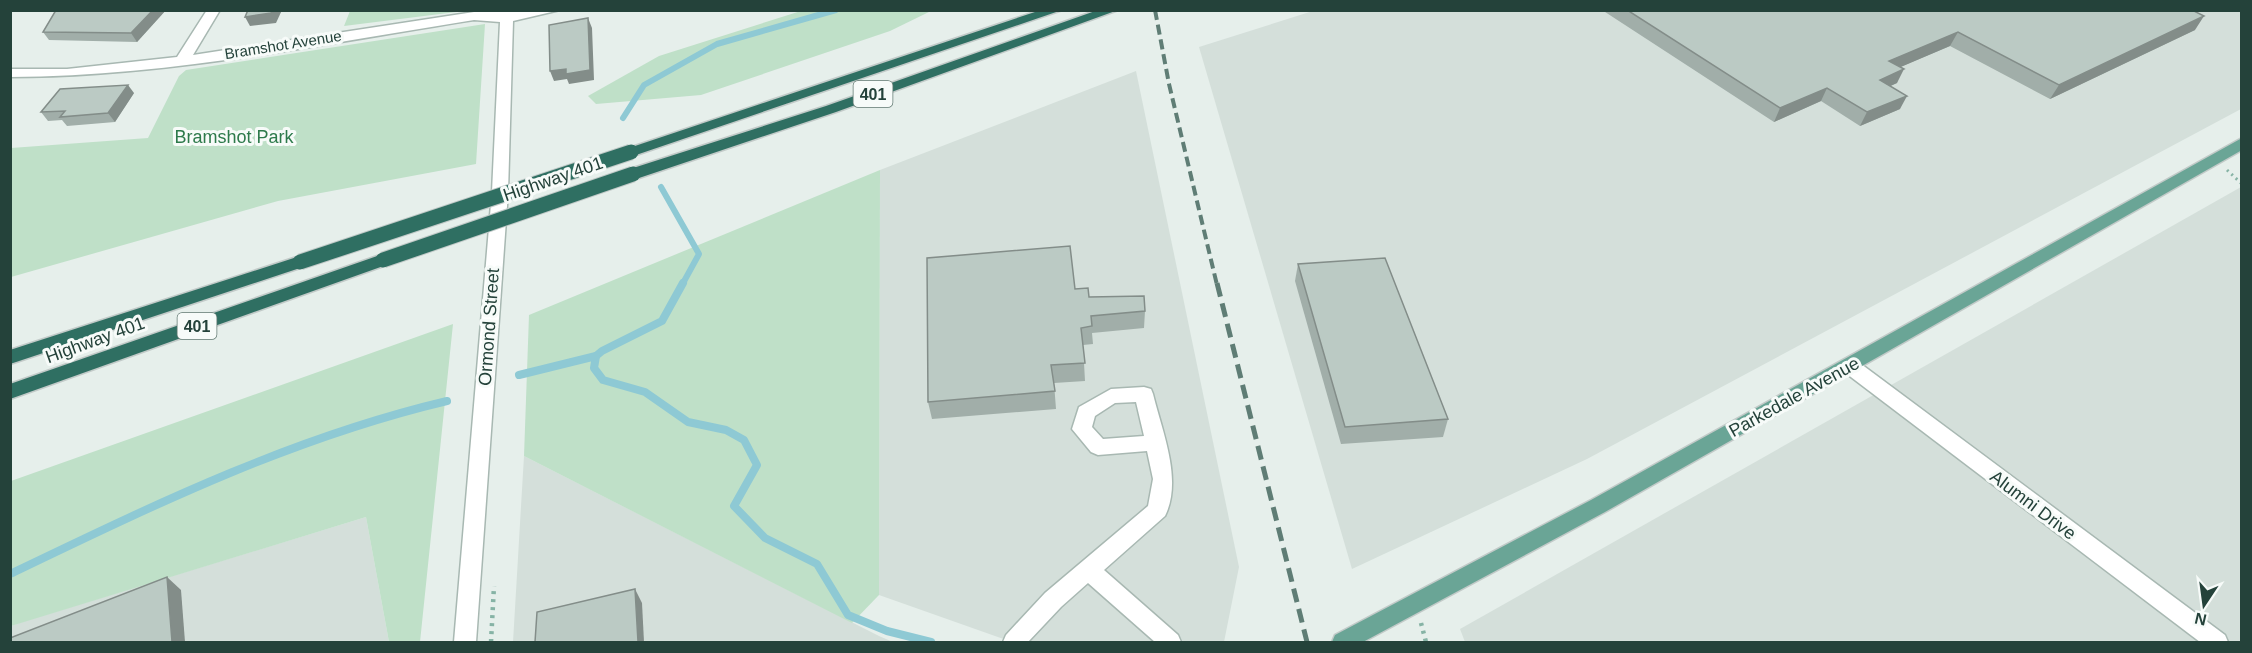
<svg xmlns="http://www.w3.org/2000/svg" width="2252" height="653" viewBox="0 0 2252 653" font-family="Helvetica,sans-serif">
  <rect width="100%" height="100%" fill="#e6efeb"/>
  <g fill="#d4dfda">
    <path d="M1316,10L2241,11V109L1587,459L1352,569L1199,47Z"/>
    <path d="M1136,71L1239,567L1224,642H1012L879,595L880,170Z"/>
    <path d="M2241,187V642H1465L1460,629Z"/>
    <path d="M524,456L879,636L893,642H513Z"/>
    <path d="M366,517L389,642H11V626L22,622Z"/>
  </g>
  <g fill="#bfe0c8">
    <path d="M804,10L931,11L890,31L701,95L596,104L588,96L659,56Z"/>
    <path d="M350,11V10L464,11L344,26Z"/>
    <path d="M485,24L476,164L278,201L11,277V148L148,138L179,76L186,70Z"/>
    <path d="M880,170L879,595L852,623L524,456L529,315Z"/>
    <path d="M453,324L420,642H389L366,517L11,626V481Z"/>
  </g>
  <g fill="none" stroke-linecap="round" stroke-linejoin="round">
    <g stroke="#8ec9d4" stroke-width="6">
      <path d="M623,118L644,85L717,44L836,10"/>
      <path d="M661,187L699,254L682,285"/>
    </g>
    <g stroke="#8ec9d4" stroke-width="8">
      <path d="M683,283L662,321L602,351L596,356L594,368L603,380L645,392L688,422L726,430L744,440L757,465L734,506L765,538L817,564L848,615L887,631L931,642"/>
      <path d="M519,375L596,356"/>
      <path d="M10,574C154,505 291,438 447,401"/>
    </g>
    <g stroke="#a8b8b2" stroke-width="3">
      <g id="minor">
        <path d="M207,10H220L193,55L474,12L560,10L513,21L508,192L476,642H454L492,192L500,22L474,20C321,44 166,77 10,77V69H67L177,57Z"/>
        <path d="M1850,359L1857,361L2225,635L2228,642H2200L1843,371L1841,366L1843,361Z"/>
        <path d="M1144,387L1151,389L1153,394C1162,431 1183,480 1165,516L1104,570L1178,635L1181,642H1155L1088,583L1061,607L1028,642H1003L1006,635L1045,593L1148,506L1153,479L1147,451L1098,455L1091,452L1072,429L1079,407L1111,389ZM1136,402L1144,436L1103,439L1092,427L1095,416L1115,403Z"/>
      </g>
    </g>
    <g stroke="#c2cac8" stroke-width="3">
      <path id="major" d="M2242,138V150L1605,512L1363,642H1332L1335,635L1591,500Z"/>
    </g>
    <g stroke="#c2cac8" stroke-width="3">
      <g id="highway">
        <path d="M1041,10H1062L636,155H626L623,152L626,149Z"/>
        <path d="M1098,10H1118L836,112L639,178H627L625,174L627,170L826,106Z"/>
        <path d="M383,254L392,260L389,264L10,399V384Z"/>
        <path d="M300,256L309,262L306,266L10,364V350Z"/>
      </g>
    </g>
    <path stroke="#86b3a5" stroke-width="3" stroke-dasharray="2 4" stroke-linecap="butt" d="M2227,170L2242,184"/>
    <g stroke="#86b3a5" stroke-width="4.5" stroke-dasharray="3 5" stroke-linecap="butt">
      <path d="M1421,623L1426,642"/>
      <path d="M491,642L494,586"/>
    </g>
    <use href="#minor" fill="#fff" fill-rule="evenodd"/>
    <use href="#major" fill="#6aa596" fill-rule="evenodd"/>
    <use href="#highway" fill="#2f6f62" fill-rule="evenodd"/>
    <path stroke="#5f7d75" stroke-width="4" stroke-dasharray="10 5" stroke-linecap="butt" d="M1155,10L1169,84L1217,285"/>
    <path stroke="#5f7d75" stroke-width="5" stroke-dasharray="14 7" stroke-linecap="butt" d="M1217,283L1307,642"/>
    <g stroke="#c2cac8" stroke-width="17" stroke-linecap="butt">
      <g id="highway-bridge">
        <path d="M383,260L633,174"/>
        <path d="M300,262L631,152"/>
      </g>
    </g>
    <use href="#highway-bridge" stroke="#2f6f62" stroke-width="15"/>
  </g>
  <g fill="#a1aea9">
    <path d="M56,10H166L137,42L49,40L43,32Z"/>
    <path d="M1602,10H2192L2195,30L2050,99L1950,46L1900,67L1897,83L1890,86L1900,109L1860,126L1821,101L1774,122Z"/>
    <path d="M134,93L115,122L67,126L62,120L48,121L41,112Z"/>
    <path d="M1298,264L1448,419L1443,437L1341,444L1295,281Z"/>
    <path d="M1075,289L1089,297L1145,311L1144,328L1092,333L1093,344L1083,345L1085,381L1054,383L1056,409L932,419L928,402Z"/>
  </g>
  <g fill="#838d89">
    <path d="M153,10H166L137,42L131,33Z"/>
    <path d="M272,10H282L276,23L250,26L245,17Z"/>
    <path d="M2204,16L2195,30L2050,99L2059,85Z"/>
    <path d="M588,18L592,28L594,80L569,84L567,79L554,81L550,71Z"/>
    <path d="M1958,32L1950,46L1882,75L1889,61Z"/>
    <path d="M1904,69L1897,83L1873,94L1880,80Z"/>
    <path d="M128,85L134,93L115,122L108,113Z"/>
    <path d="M1827,88L1821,101L1774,122L1780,108Z"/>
    <path d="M1907,96L1900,109L1860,126L1867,112Z"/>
    <path d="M10,100L11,101V118H10Z"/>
    <path d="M167,577L181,590L185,642H172Z"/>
    <path d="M635,589L642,603L644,642H638Z"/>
  </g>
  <g fill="#bbcac4" stroke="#838d89" stroke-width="1.5">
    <path d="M56,10H153L131,33L43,32Z"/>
    <path d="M248,10H272L271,13L245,17Z"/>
    <path d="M1627,10H2192L2204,16L2059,85L1958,32L1889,61L1904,69L1880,80L1907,96L1867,112L1827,88L1780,108Z"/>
    <path d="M588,18L590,70L566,74V69L550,71L549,25Z"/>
    <path d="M128,85L108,113L60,117L65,111L41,112L60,89Z"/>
    <path d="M1070,246L1075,289L1088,288L1089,297L1144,296L1145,311L1091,316L1092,326L1081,328L1085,363L1051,365L1055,391L928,402L927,258Z"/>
    <path d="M1385,258L1448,419L1345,427L1298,264Z"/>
    <path d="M167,577L172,642H10V638Z"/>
    <path d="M635,589L638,642H535L537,612Z"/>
  </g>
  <g text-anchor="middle" stroke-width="6" stroke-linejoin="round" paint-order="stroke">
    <g font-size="15" fill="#24423a" stroke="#f7fbf9">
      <text transform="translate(283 45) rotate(-9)" y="5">Bramshot Avenue</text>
    </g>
    <g fill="#f7fbf9" stroke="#637a73" stroke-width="1.5">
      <rect x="853.5" y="81" width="39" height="26" rx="4.5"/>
      <rect x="177.5" y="313" width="39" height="26" rx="4.5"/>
    </g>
    <g font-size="16" font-weight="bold" fill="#24423a">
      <text x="873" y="100">401</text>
      <text x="197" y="332">401</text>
    </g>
    <g font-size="18" fill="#2d7a4b" stroke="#f7fbf9">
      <text x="234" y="143">Bramshot Park</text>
    </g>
    <g font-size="18" fill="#24423a" stroke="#f7fbf9">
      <text transform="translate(553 179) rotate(-19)" y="6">Highway 401</text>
      <text transform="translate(489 327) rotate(-86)" y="6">Ormond Street</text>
      <text transform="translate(95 340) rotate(-20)" y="6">Highway 401</text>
      <text transform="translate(1794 397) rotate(-29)" y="6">Parkedale Avenue</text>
      <text transform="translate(2033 505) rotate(37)" y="6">Alumni Drive</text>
    </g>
  </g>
  <rect width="2252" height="653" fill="none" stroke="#24423a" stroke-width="24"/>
  <g transform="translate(2204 605) rotate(193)" stroke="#f7fbf9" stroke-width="4.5" paint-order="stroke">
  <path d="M0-4.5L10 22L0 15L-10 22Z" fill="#24423a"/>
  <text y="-9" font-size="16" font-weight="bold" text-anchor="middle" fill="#24423a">N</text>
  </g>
</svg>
